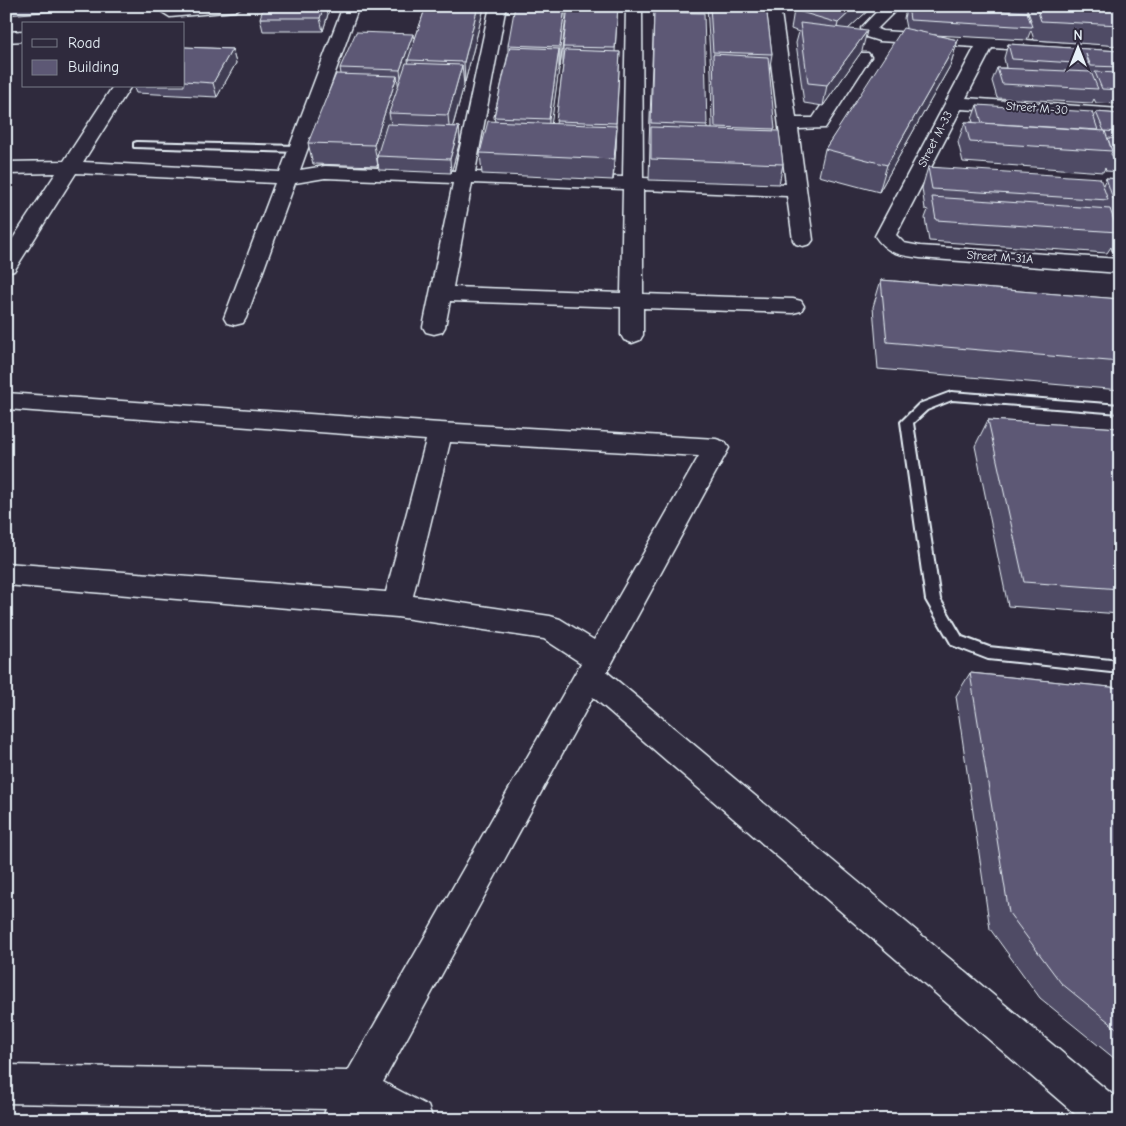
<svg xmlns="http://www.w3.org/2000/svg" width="1126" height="1126" viewBox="0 0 1126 1126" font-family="'Comic Neue',sans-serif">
  <rect width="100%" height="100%" fill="#2f2a3d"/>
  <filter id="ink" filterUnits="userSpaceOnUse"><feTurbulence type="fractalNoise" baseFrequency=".02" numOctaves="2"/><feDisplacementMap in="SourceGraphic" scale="10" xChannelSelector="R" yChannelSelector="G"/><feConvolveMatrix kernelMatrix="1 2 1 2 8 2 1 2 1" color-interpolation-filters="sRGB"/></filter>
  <g filter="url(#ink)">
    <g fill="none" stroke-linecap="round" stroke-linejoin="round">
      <g stroke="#e8f1f8" stroke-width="4">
        <g id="service">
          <path d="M137,142L298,146L303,149L298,152L134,147V143Z"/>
          <path d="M951,392L1120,405V413L952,400L927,410L913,423L940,599L962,637L989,647L1120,661V673L988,659L952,645L926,600L901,422L919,404Z"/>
        </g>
      </g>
      <g stroke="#e8f1f8" stroke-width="3">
        <g id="minor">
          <path d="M180,6H243L235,11L170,17L162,12L164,9Z"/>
          <path d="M343,6H359L300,170L325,166L455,171L490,6H506L475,172L623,177L626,6H642L643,178L786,184L764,6H780L796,118H813L856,53H868L871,57L825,128L798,129L813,240L810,244L803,246L796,244L793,240L787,196L643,190V294L793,299L801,301L804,306L801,311L793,313L643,308V335L640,340L632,343L624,340L621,335V307L450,301L445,327L442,332L434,334L426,332L423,327L453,183L325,178L295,183L246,318L243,323L235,325L227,323L224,318L275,183L76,173L14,271L6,273V249L56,173L6,174V162L64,161L113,86H131L83,162L280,172ZM472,183L623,189L621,293L453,287Z"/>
          <path d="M882,6H900L877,29L882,31L1120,46V56L992,48L966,98L1120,109V119L961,109L896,235L904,243L920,246L1120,259V273L920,258C900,255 887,254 875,236L975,47L879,41L863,36L861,28Z"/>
          <path d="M24,31V41L6,42V32Z"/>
          <path d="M6,393L440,423L716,439L725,442L729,448L607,672L1120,1101V1120H1082L593,697L383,1082L428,1106L433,1120H374L365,1115L362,1120H322L326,1109L6,1103V1065L348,1071L581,663L544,639L397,617L6,585V563L386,592L426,440L6,409ZM450,442L699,456L594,640L560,619L550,616L413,596Z"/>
        </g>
      </g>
      <use href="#service" fill="#2f2a3d" fill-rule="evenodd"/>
      <use href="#minor" fill="#2f2a3d" fill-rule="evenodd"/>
    </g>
    <g fill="#504c65" stroke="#e8f1f8" fill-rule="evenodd">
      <path d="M6,6H95L94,8L6,15Z"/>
      <path d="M98,6H135L99,10Z"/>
      <path d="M426,6H482L483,12L465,82H464V85L453,126L459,127L460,141L451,173L379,170L378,164V166L313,164L308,143L341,74L340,68L414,43Z"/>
      <path d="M618,6L615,52H620L616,126V147L613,180L482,174L480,153L495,122L494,117L508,54V45L566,17L560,67H559L551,124H556L563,66V47Z"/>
      <path d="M707,6H766L772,54L769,72L774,131L783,164L779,184L649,180L650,144H649L654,12L707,125V129H712L711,72Z"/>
      <path d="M873,6L848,29L862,51L823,106L804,103L796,43L799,32L791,29L794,10Z"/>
      <path d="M907,6H1120V46L1034,40L1031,30L1027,40L934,35L958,40L950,66L879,192L819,176L825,149L906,28L904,18ZM1027,9L1031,20L1030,22L1027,12Z"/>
      <path d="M328,14L323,31H263L260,18Z"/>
      <path d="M1008,44L1120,51V104L1096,103L1094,99L1092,103L997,98L992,81L997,68H1006L1004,58Z"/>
      <path d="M184,47L232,49L236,63L217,97L136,93L133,86H184Z"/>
      <path d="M977,105L1094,118L1096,112L1120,114V172L1106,171L1105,168L1103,172L963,162L958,142L965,122H973L972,119Z"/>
      <path d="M928,167L1103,185L1106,178L1120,179V251H1112L1111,247L1107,253L929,241L925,218L928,210L925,209L922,188Z"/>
      <path d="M881,280L1120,299V390L878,369L873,307Z"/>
      <path d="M988,420L1120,428V614L1008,606L975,446Z"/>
      <path d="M970,673L1120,688V1063L1040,998L990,929L956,696Z"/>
    </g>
    <g fill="#413e52" stroke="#e8f1f8">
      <path d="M324,6H327L328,14L323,31L320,18Z"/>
      <path d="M478,6H482L483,12L465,82L464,62Z"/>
      <path d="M565,6H566V17L560,67V47Z"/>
      <path d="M856,6H873L834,42L838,23Z"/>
      <path d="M867,31L862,51L823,106L827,85Z"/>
      <path d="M413,34L415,54L408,60L410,70L403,91L400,70Z"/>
      <path d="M958,40L950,66L879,192L887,165Z"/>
      <path d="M232,49L236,63L217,97L213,83Z"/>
      <path d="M559,49V69L549,140V119Z"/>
      <path d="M462,65L464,85L450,136L448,115Z"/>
      <path d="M397,76L400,96L389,113L391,124L377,156L378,166L374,145Z"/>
      <path d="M617,126L616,147L613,180L614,159Z"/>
      <path d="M459,127L460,141L451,173L450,159Z"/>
    </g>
    <g fill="#5d5875" stroke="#e8f1f8">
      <path d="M264,6H324L320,18H260Z"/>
      <path d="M426,6H478L464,62L408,60Z"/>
      <path d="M515,6H565L560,47L508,45Z"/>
      <path d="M568,6H618L615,48L563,47Z"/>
      <path d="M710,6H766L772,54L713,52Z"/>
      <path d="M798,6H856L838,23L794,10Z"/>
      <path d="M908,6H935L1027,12L1032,27L910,20Z"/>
      <path d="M1036,6H1050L1120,10V25L1041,21Z"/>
      <path d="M1050,6H1120V10Z"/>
      <path d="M654,12L704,13L707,125L651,123Z"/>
      <path d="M800,23L867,31L827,85L808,83Z"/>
      <path d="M903,28L958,40L887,165L825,149Z"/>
      <path d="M356,32L413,34L400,70L340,68Z"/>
      <path d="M1008,44L1120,51V67L1091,66L1086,54L1089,64L1012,59Z"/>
      <path d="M184,47L232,49L213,83L184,81Z"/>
      <path d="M510,47L559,49L549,119L494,117Z"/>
      <path d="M565,50L620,52L616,123L556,121Z"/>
      <path d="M713,54L768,57L775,129L715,127Z"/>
      <path d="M406,63L462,65L448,115L389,113Z"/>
      <path d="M997,68L1091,72L1098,89L1002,84Z"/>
      <path d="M1095,72L1120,73V90L1102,89Z"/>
      <path d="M336,74L397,76L374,145L308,143Z"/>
      <path d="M977,105L1092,112L1098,130L982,123Z"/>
      <path d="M1096,112L1120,114V132L1104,131Z"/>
      <path d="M488,121L617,126L614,159L480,153Z"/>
      <path d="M965,122L1105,131L1112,151L970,142Z"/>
      <path d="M387,124L459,127L450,159L377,156Z"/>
      <path d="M651,127L779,131L783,164L651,159Z"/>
      <path d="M1108,138L1120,139V158L1113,157L1111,154L1112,151Z"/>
      <path d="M928,167L1100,178L1108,200L932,189Z"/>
      <path d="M1106,178L1120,179V200L1113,199Z"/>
      <path d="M932,197L1110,209L1118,232L936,220Z"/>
      <path d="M1115,207L1120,208V221Z"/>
      <path d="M881,280L1120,299V362L887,342Z"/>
      <path d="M988,420L1120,428V589L1024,582Z"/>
      <path d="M970,673L1120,688V1031L1061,983L1009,913Z"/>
    </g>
  </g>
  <g text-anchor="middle" stroke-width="4" stroke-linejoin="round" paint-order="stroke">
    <g font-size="12" fill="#e8f1f8" stroke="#2f2a3d">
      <text transform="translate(1037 108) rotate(4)" y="4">Street M-30</text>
      <text transform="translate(935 139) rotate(-63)" y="4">Street M-33</text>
      <text transform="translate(1000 257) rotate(4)" y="4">Street M-31A</text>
    </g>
  </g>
  <rect width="1126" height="1126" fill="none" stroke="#2f2a3d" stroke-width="25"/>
  <rect x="12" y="12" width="1101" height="1101" fill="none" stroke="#e8f1f8" stroke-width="2" filter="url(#ink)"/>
  <rect x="22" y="22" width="162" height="65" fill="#2f2a3d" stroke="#797a88"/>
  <rect x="32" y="39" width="25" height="8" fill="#2f2a3d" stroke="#797a88"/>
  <text x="68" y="48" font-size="15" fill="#e8f1f8">Road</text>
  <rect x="32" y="60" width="25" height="15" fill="#5d5875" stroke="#797a88"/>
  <text x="68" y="72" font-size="15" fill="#e8f1f8">Building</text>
  <g transform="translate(1078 48)" stroke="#2f2a3d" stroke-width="4" paint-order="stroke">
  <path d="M0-4L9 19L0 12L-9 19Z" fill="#e8f1f8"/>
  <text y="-8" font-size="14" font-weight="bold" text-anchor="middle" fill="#e8f1f8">N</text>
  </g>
</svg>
